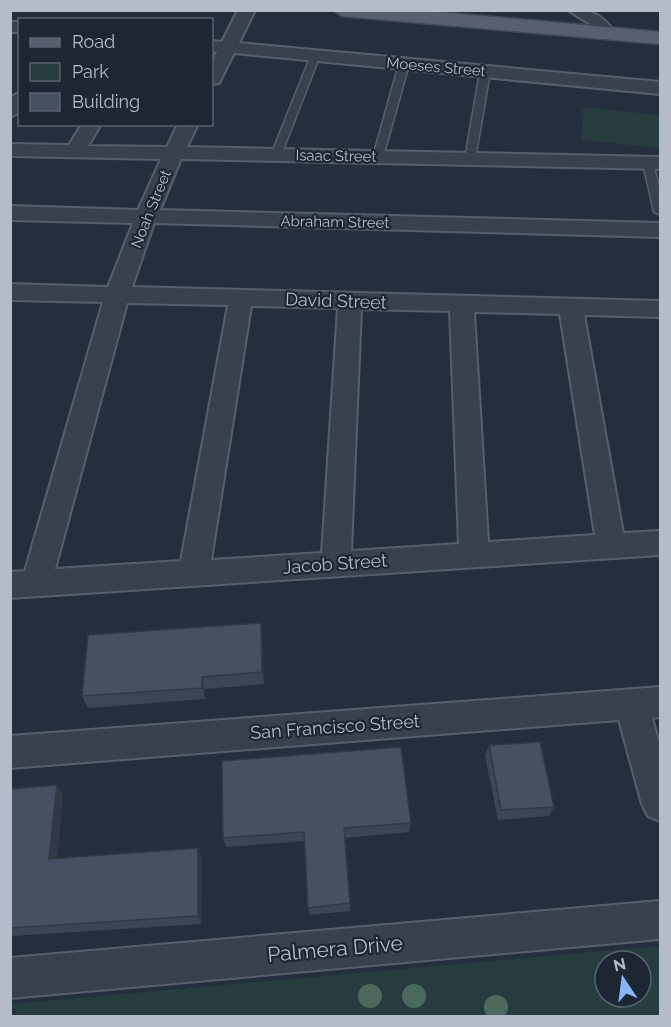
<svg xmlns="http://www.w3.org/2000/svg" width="671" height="1027" viewBox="0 0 671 1027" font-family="Raleway,sans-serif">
  <rect width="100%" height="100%" fill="#242f3e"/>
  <g fill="#263c3f" fill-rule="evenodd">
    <path d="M583,107L660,115V148L581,140Z"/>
    <path d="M660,946V1016H18L11,1004ZM605,961H641V997H605Z"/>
  </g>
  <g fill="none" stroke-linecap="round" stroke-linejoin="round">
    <g stroke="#565f6c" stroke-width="3">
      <g id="service">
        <path d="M312,53L320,55L281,155L272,157L271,155Z"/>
        <path d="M404,61L409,64L383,157L374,159L373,157L399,64Z"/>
        <path d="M485,69L490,72L475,159L470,162L465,159L480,72Z"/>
        <path d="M648,160L653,163L660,191V215L654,212L643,163Z"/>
      </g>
    </g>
    <g stroke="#565f6c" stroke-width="4">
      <g id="minor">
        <path d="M238,10H255L239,43L660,82V94L234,53L219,83L212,84V62L217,52L212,51V41L222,42Z"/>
        <path d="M568,10C592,10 602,14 616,34L613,38H601L590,24Z"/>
        <rect x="10" y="22" width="10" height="10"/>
        <path d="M20,92V112L10,117V98Z"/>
        <path d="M82,124H101L88,146L167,147L178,124H198L187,147L660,157V169L181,159L160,210L660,223V237L154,223L132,287L660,301V317L584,315L623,533L660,531V555L10,598V572L25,571L103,302L10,300V284L108,287L133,223L10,220V206L138,210L161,159L10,156V144L69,145ZM127,303L228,305L181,561L55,569ZM251,306L338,308L322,553L211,560ZM361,309L450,311L459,544L351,551ZM474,312L560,314L595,535L488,542Z"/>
        <path d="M660,687V717L652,718L660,747V821L648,816L642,804L619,720L10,768V736Z"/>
        <path d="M660,901V939L10,998V958Z"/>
      </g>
    </g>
    <g stroke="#414a57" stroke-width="3">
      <path id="primary" d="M333,10H415L660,32V44L342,16Z"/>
    </g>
    <use href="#service" fill="#38414e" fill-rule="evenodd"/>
    <use href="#minor" fill="#38414e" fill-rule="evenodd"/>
    <use href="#primary" fill="#56606e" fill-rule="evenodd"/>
  </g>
  <g fill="#4b6a5d">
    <circle cx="370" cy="996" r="12"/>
    <circle cx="414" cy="996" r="12"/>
    <circle cx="496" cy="1007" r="12"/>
  </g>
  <g fill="#3b4654">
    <path d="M262,636L264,684L205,689V699L88,708L82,696Z"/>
    <path d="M489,745L554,807L549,816L498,820L485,756Z"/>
    <path d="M10,789L63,795L57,859L202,857L201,924L10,936Z"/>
    <path d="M411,823L409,832L344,838L350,903V911L309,915L305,841L226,847L223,838Z"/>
  </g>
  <g fill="#303945">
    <path d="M261,623L262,636L264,684L262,672Z"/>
    <path d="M202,677L205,689V699L202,688Z"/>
    <path d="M57,785L63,795L56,868L49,859Z"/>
    <path d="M198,848L202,857L201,924L198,916Z"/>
  </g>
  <g fill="#455162" stroke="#303945" stroke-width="1.5">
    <path d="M261,623L262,672L202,677V688L82,696L88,635Z"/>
    <path d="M540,742L554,807L501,810L489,745Z"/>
    <path d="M401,747L411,823L344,828L350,903L308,908L304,832L223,838L222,761Z"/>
    <path d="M57,785L49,859L198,848V916L10,928V789Z"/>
  </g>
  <g text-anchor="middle" stroke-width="4.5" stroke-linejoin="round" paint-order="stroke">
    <g font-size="15" fill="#b4bcc9" stroke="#1d2633">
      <text transform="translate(436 67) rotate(5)" y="5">Moeses Street</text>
      <text transform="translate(336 156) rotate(1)" y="5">Isaac Street</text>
      <text transform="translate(151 209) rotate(-68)" y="5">Noah Street</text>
      <text transform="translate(335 222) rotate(1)" y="5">Abraham Street</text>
    </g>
    <g font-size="18" fill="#b4bcc9" stroke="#1d2633">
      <text transform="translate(336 301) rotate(2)" y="6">David Street</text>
      <text transform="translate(335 564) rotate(-4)" y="6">Jacob Street</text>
      <text transform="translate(335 727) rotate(-4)" y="6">San Francisco Street</text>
    </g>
    <g font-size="21" fill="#b4bcc9" stroke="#1d2633">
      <text transform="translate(335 949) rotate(-5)" y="7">Palmera Drive</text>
    </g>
  </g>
  <rect width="671" height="1027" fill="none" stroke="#b4bcc9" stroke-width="24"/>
  <rect x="18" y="18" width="195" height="108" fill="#1d2633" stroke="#59626f" stroke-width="1.5"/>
  <rect x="30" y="38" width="30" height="9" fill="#56606e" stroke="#59626f" stroke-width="1.5"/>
  <text x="72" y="48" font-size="18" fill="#b4bcc9">Road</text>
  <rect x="30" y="63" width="30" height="18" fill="#263c3f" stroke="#59626f" stroke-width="1.5"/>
  <text x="72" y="78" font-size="18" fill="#b4bcc9">Park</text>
  <rect x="30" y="93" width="30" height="18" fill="#455162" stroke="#59626f" stroke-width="1.5"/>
  <text x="72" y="108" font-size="18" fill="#b4bcc9">Building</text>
  <g transform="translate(623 979) rotate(347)"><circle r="28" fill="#1d2633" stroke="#59626f" stroke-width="1.5"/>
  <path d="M0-4.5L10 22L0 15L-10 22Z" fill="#8ab4f8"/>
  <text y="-9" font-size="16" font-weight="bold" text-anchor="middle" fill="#b4bcc9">N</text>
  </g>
</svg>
